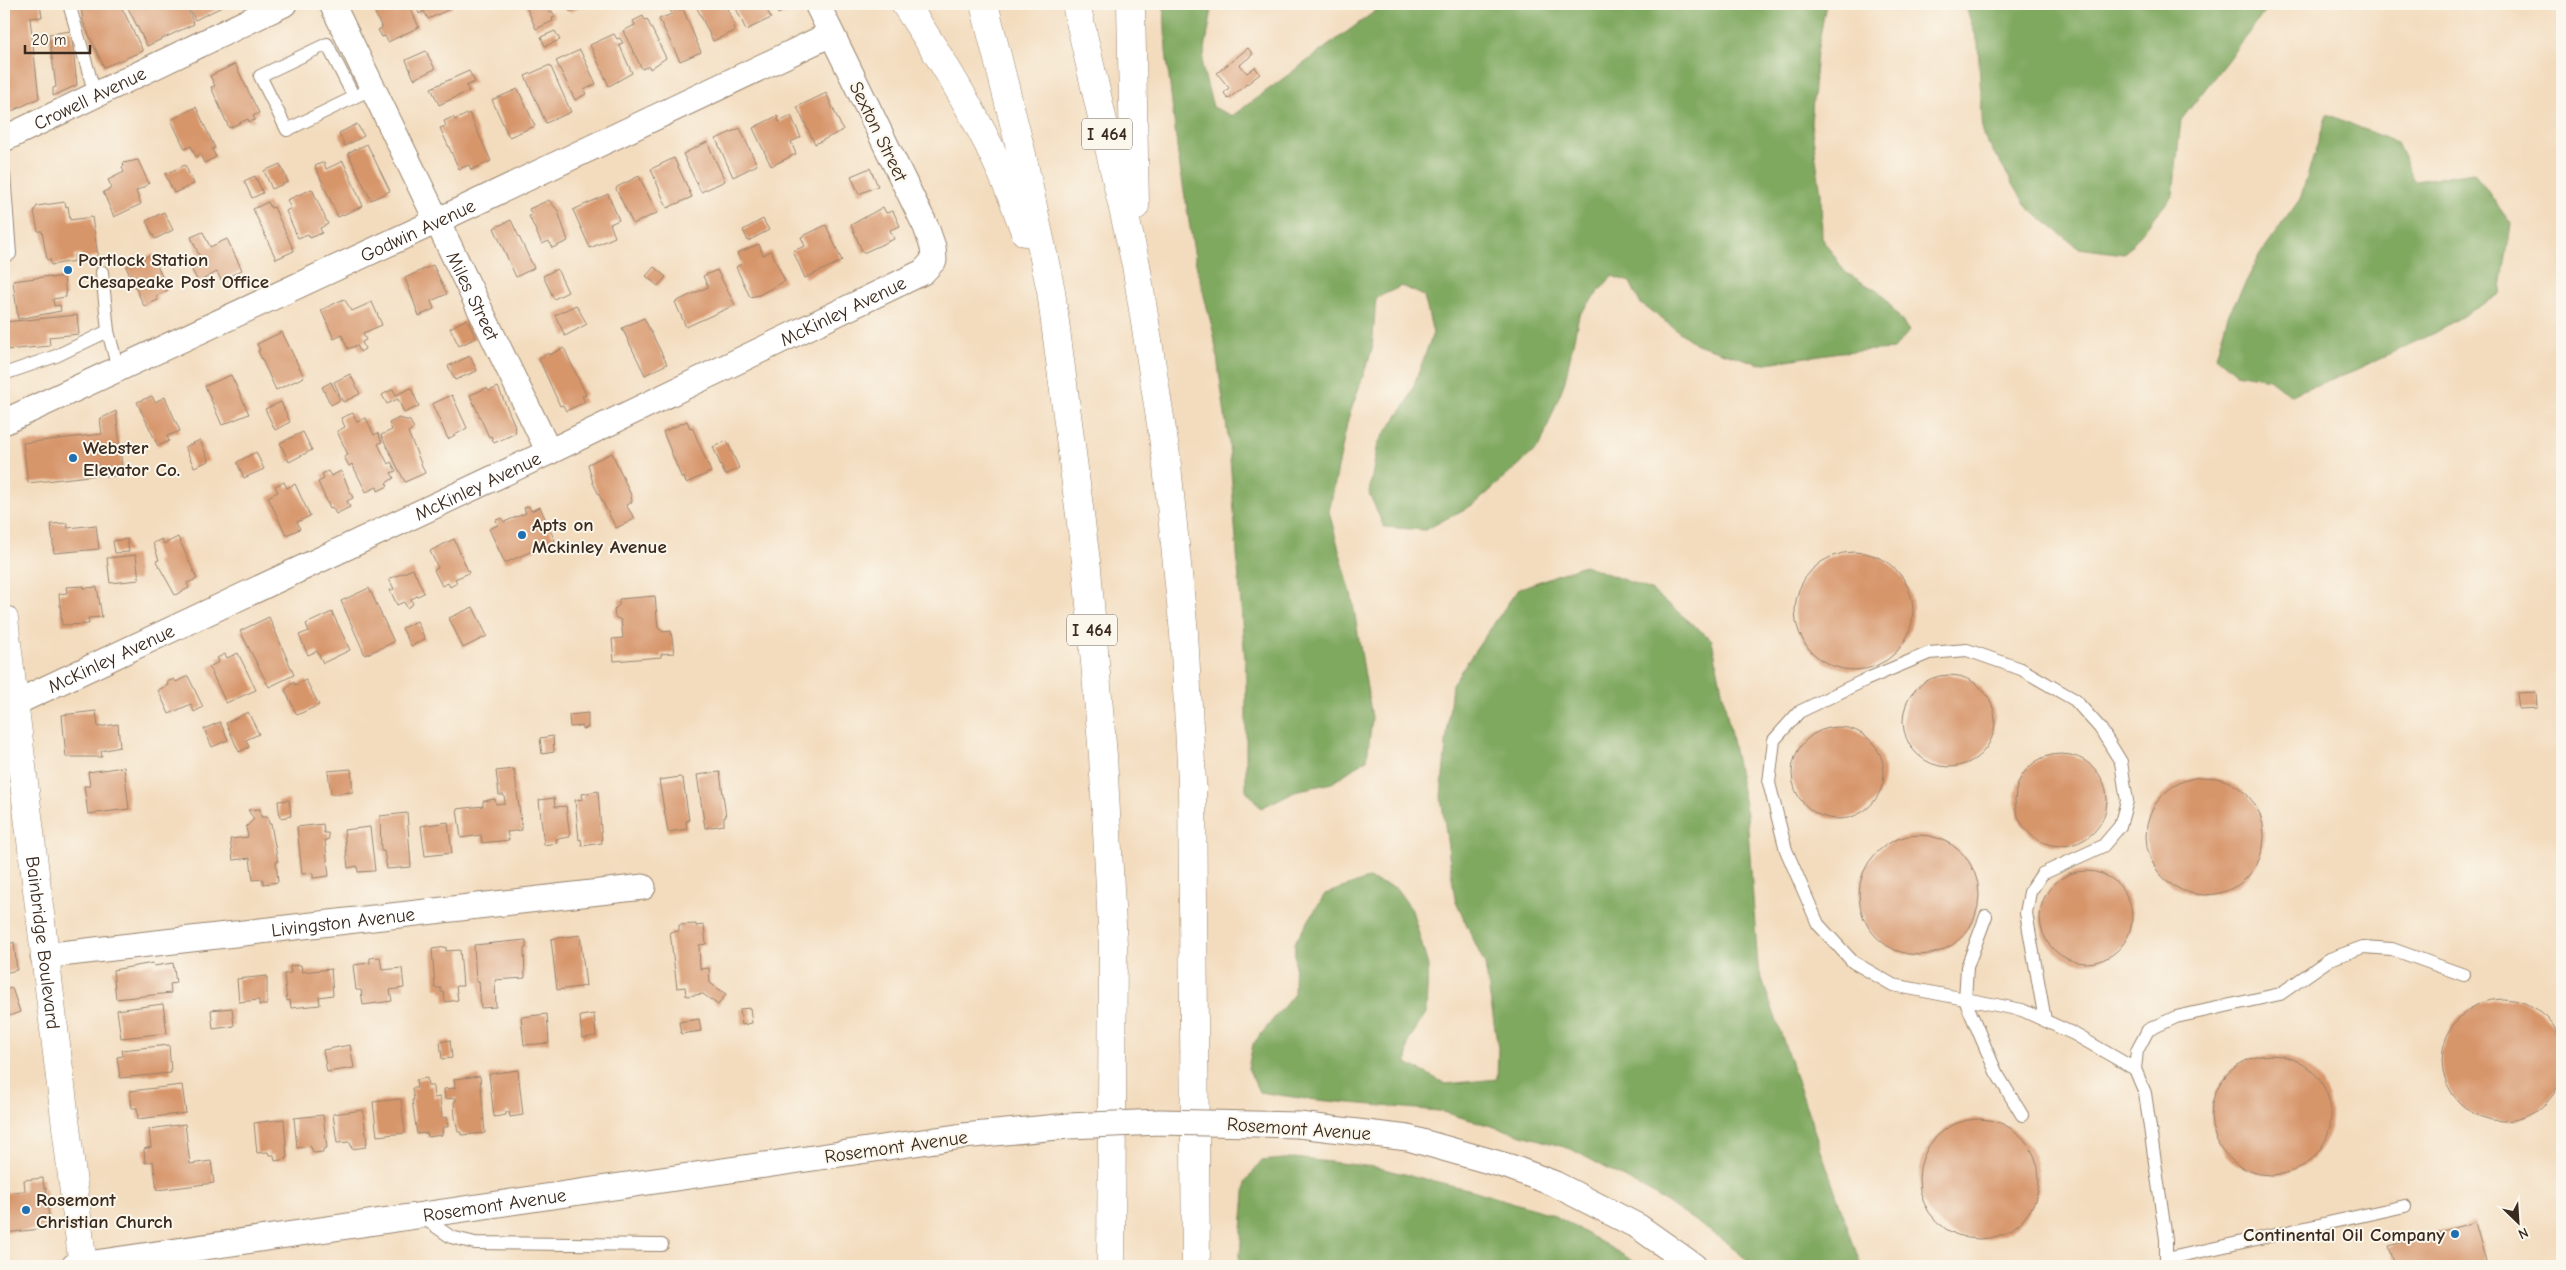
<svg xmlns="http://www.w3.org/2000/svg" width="2566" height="1270" viewBox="0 0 2566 1270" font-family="'Comic Neue',sans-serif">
  <rect width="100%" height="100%" fill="#fbf7ec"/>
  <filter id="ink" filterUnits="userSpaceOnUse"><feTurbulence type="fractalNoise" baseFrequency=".02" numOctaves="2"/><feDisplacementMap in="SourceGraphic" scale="10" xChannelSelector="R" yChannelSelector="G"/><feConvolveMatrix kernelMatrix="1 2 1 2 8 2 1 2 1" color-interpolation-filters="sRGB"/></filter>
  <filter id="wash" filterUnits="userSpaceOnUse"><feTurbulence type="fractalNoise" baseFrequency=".0096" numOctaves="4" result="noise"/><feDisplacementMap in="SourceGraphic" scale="20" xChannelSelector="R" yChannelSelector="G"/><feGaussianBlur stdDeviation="1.12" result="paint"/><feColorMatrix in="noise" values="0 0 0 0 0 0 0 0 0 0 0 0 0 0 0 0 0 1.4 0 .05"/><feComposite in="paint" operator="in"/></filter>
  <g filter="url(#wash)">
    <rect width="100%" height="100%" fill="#f3dcbe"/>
    <g fill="#80a960" stroke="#5e6a3f">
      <path d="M1164,4H1213L1202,66L1213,107L1232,116L1385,4H1826L1817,52L1811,123L1821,194L1822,238L1845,272L1882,294L1909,331L1894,349L1840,352L1760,364L1696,344L1640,303L1630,282L1612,276L1579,315L1565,381L1540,446L1476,503L1425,530L1384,527L1369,493L1378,443L1408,401L1433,333L1424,296L1402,286L1376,298L1372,350L1348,419L1329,512L1352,598L1372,718L1367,759L1332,783L1295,791L1261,808L1246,790V675L1229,444L1214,335L1196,264L1178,155L1166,51Z"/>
      <path d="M1965,4H2271L2181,120L2173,195L2124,254L2078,248L2027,207L1983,135L1978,43Z"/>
      <path d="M2327,114L2397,143L2415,181L2474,172L2511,224L2500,294L2434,333L2353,371L2290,395L2269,379L2236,373L2216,356L2228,315L2263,250L2300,199Z"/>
      <path d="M1584,565L1651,590L1712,640L1747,815L1758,967L1861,1266H1753L1728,1243L1654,1194L1571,1149L1439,1111L1306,1099L1259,1092L1248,1068L1253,1044L1294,994L1295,942L1325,894L1368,879L1396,888L1412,910L1428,966L1426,1013L1408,1042L1407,1063L1446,1084L1497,1079L1498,1048L1485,965L1455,899L1441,796L1452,684L1518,589Z"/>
      <path d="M1294,1158L1375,1167L1472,1190L1554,1215L1642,1266H1239L1246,1181L1261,1161Z"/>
    </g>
    <g id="blocks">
      <g fill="#d7956a">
        <path d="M4,4H40L42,17L30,18L39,98L4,115Z"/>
        <path d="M87,4H120L143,51L104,67L83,22L81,6Z"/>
        <path d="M126,4H185L194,24L147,46Z"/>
        <path d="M186,4H228L195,20Z"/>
        <path d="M382,4H408L419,27L388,42L385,36L382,37L378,30L382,28L374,11L383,6Z"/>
        <path d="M420,4H450L452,8L428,19L424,11L419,14L416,6Z"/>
        <path d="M525,4H545L549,13L552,11L555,17L552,18L553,21L536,29Z"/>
        <path d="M566,4H584L585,5L570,12Z"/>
        <path d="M695,4H725L735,26L733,27L735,31L713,41Z"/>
        <path d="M734,4H764L771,18L746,30Z"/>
        <path d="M774,4H797L798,5L778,14Z"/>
        <path d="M678,6L680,10L683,9L701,52L680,61L659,19L672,14L670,10Z"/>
        <path d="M643,16L645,20L647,19L666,58L650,69L649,66L642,69L623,31L635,25L633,21Z"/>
        <path d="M71,31L77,85L53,96V88L56,87L49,34Z"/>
        <path d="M555,31L560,40L545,46L541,37Z"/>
        <path d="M614,34L617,39L620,38L623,43L619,44L632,73L609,86L590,45Z"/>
        <path d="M1248,48L1253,54L1240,65L1247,73L1255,67L1260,74L1228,99L1224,93L1229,88L1217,73Z"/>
        <path d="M580,50L596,84L584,90L586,94L575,100L556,61Z"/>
        <path d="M426,51L435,69L414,79L406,60Z"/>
        <path d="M235,64L259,113L253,116L255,120L249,122L248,119L229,128L211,87L215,86L210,76Z"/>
        <path d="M550,65L571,112L546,123L525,76Z"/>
        <path d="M469,71L475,82L466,86L469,91L439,105L431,88Z"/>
        <path d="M518,89L535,126L509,137L492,100Z"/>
        <path d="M826,93L843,130L815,144L797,107Z"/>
        <path d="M196,107L215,148L212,149L216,157L204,163L200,154L196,157L191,146L185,149L171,120Z"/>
        <path d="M469,113L491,161L471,170L469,165L459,169L440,128L446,126L444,121L453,117L455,120Z"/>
        <path d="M777,116L779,122L791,116L801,137L791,142L796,154L771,166L753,128Z"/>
        <path d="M357,124L364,136L345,146L339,133Z"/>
        <path d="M740,128L757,165L733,177L716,139Z"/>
        <path d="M707,142L725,181L701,192L683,154Z"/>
        <path d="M367,144L390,191L371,200L348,153Z"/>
        <path d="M674,158L692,197L667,208L651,169Z"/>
        <path d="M138,160L149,184L136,191L141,204L114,217L103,192L112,188L108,180L124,172L122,167L124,166L123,163Z"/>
        <path d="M343,161L363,206L338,217L315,166L324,162L326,169Z"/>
        <path d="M280,164L288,182L272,189L264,171Z"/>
        <path d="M185,165L194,184L174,193L165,174Z"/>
        <path d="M870,168L878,186L859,194L851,176Z"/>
        <path d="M255,176L263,193L252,198L244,181Z"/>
        <path d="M639,176L657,213L633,224L616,189L617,187Z"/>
        <path d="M312,189L328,224L320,228L322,233L310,238L308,234L298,238L286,211L291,208L287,200Z"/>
        <path d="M608,194L619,220L610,224L615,237L590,248L573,210Z"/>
        <path d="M549,200L558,211L568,241L552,248L549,241L542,244L529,216L532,215L529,209Z"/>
        <path d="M65,202L66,207L68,206L70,220L92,217L98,256L82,259L81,254L74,255L75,261L51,265L50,259L47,260L42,231H38L34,211L37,206Z"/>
        <path d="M268,202L271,208L274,207L294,251L276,259L253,209Z"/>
        <path d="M883,207L886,213L893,211L900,226L890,230L894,239L863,253L851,225Z"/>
        <path d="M164,212L173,230L155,239L146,221Z"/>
        <path d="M763,219L769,230L748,241L743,230Z"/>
        <path d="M511,220L534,268L516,277L494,228Z"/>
        <path d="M826,225L842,261L805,278L793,251L805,246L801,237Z"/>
        <path d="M203,232L210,247L227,239L242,270L221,280L217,272L198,282L192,270L203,264L191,237Z"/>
        <path d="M759,244L763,255L771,251L785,281L759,295L750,297L736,267L742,264L737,253Z"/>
        <path d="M152,254L168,290L156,296L158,300L144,306L126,267Z"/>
        <path d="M433,265L447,294L431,301L434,309L419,316L405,278Z"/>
        <path d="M654,267L666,277L658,286L646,276Z"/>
        <path d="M557,269L568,292L554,299L543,276Z"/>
        <path d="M717,270L735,305L686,327L675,302L708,287L703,276Z"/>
        <path d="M50,276V278L64,276L66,297L53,299L54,306L60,305L61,311L18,319L13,281Z"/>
        <path d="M344,299L352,311L372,302L382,325L363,333L366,340L362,342L365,349L360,352L357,345L348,349L342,335L334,339L321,310Z"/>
        <path d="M576,305L587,324L565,336L555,315Z"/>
        <path d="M77,315L79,334L49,337L50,346L6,350L4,322Z"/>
        <path d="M644,318L667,364L645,375L622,328Z"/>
        <path d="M467,319L476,338L459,346L450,328Z"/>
        <path d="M282,332L304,377L276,390L258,351L260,350L257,344Z"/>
        <path d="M564,348L586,395L582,396L585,402L566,411L563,405L560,406L539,359L548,353L549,355Z"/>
        <path d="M470,356L477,371L455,380L448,366Z"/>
        <path d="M350,374L360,394L343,402L334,382Z"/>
        <path d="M231,375L249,414L222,425L205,386Z"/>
        <path d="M331,382L340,400L331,405L322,387Z"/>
        <path d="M498,387L515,426H514L516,433L494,443L491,436L489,437L470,395L487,388L489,391Z"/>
        <path d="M411,388L419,406L404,413L398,399L387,404L382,395L393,389L396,395Z"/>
        <path d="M452,395L467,428L448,439L432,404Z"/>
        <path d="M152,396L155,402L165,397L180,431L167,436L169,441L158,446L137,402Z"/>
        <path d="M281,402L290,422L275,430L265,409Z"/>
        <path d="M116,411L123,475L106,477V474L28,483L23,443L102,434L100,419Z"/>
        <path d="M353,413L357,422L366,418L374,435L378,433L382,442L378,444L388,464L391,462L396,471L391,473L394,478L386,483L388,486L378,491L377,487L366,492L352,464L349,466L344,457L348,455L337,431L345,427L341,418Z"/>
        <path d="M399,418L410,421L414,428L408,432L425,473L405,482L381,435L392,430L389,423Z"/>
        <path d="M687,421L690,428L692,427L711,472L686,483L684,477L682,479L663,432Z"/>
        <path d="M303,432L312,450L289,462L280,443Z"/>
        <path d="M200,440L209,461L194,467L185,447Z"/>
        <path d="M727,441L739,468L725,475L713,447Z"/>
        <path d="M256,452L264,469L244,478L237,462Z"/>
        <path d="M612,453L631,495L632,502L626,505L635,519L616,528L593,483L588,464Z"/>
        <path d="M328,471L331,476L341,471L353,498L347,501L350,507L336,514L332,507L330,508L318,482L324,479L322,474Z"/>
        <path d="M284,482L287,488L295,484L310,516L297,522L300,529L286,535L268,497L278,492L275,486Z"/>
        <path d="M529,506L531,511L540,507L555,541L505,563L489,529L498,525L496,520L502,518L504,522L526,513L524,508Z"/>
        <path d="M67,523L68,528L96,525L99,549L54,553L51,524Z"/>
        <path d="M178,537L197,579L187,583L189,588L175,595L156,561L159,560L153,543L162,539L164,544Z"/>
        <path d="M127,539L129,552L115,553L113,541Z"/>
        <path d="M454,539L469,573L455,579L457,583L450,587L448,583L442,586L434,570L438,568L430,551Z"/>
        <circle cx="1854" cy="611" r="59"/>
        <path d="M136,555L139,580L110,583L107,558Z"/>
        <path d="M413,569L424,593L411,599L413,604L407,608L404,602L397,605L390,590L394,589L389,579Z"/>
        <path d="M84,586V588L97,587L102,617L88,618L89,624L62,625L59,594L67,593L66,587Z"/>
        <path d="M369,588L394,642L365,655L341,601Z"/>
        <path d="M655,596L658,628L663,632L671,631L674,653L661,654V657L614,661L612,639L623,638L621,620L615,617L614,610L619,605V599Z"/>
        <path d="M473,607L487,636L463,648L449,618Z"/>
        <path d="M332,612L350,650L323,663L317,651L308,655L299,635L309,631L306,624Z"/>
        <path d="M269,617L294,675L269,687L240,631Z"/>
        <path d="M417,621L425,639L411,646L402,628Z"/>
        <path d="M238,653L256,690L226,703L209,667L219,662L217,658L225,654L227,658Z"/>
        <circle cx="1949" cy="721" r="46"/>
        <path d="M188,676L203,707L194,712L191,704L169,714L158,690L168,685L167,682L174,679L176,682Z"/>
        <path d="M306,680L319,705L297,715L285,690L294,682L295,685Z"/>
        <path d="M2536,692L2537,708L2519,709L2517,693Z"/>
        <path d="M96,711L98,727L118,724L120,747L101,751L102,757H66L62,715Z"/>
        <path d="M248,712L259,734L246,740L249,747L239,752L226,723Z"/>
        <path d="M588,713V728L582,729V726L570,727L569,715Z"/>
        <path d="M220,722L228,740L212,747L204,729Z"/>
        <circle cx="1838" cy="773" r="46"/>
        <path d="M553,736L554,752L542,754L540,738Z"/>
        <circle cx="2061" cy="800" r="46"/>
        <path d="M124,767L129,809L88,814L84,786H90L88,772Z"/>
        <path d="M351,769L353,792L331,794L328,771Z"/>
        <path d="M514,769L522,830L507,832L509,840L482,843L481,835L461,838L457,809L483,806V801L495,799L496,804L505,803L504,795H499L496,771Z"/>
        <path d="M720,772L726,817H724V825L705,828L697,775Z"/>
        <circle cx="2205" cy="836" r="59"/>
        <path d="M680,777L683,779L689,821H686L687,829L668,832L659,780Z"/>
        <path d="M598,791L602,843L582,846L581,839L579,840L575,800L583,799L582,794Z"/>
        <path d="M554,798L555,807L566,806L570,837L556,839L557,843L544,845L539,800Z"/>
        <path d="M289,800L291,816L280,818L278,801Z"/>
        <path d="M260,809L261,817H268L269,824H271L278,862H276L278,882L263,884V879L253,880L250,858L233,860L230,839L248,837L246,827L254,819L248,810Z"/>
        <path d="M407,813L411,867L387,869L384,851H381L380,816Z"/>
        <path d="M448,822L452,853L425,856L421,826Z"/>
        <path d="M323,824L324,833H328L329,839L325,840L329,876L313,878V873L302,874L297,827Z"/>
        <path d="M370,827L375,871L358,872L357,866L348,868L344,830Z"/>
        <circle cx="1919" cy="895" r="60"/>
        <circle cx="2086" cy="917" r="46"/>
        <path d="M696,924V926L704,925L706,944L699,945L700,969L709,968L710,983L726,994L718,1005L703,994L686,996L685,987L677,988L670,932L679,931V925Z"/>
        <path d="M580,935L586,986L557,990L551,939Z"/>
        <path d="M526,940V948H524L525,978L495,980L496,1007L481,1008L479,982H476L474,945Z"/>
        <path d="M14,942L17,970L4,973V947Z"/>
        <path d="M446,947V951L460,950L463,986H456L458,1000L445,1002L444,992H441V988H435L432,949Z"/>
        <path d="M380,957L382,970L402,968L404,988L390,990L392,1001L363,1005L361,990H356L353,965L370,963V958Z"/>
        <path d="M153,963L154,966L173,963L176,983L170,984L171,993L116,999L113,970Z"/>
        <path d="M301,965L302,972L331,969L333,995L319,997L320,1005L291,1008L290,1000L287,1001L284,974L291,973L290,966Z"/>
        <path d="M267,976V1005H259V1000L239,1002L237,979Z"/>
        <path d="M12,988L20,1012L4,1018V990Z"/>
        <circle cx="2503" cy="1060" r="61"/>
        <path d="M163,1004L167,1033L121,1038L117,1010Z"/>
        <path d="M232,1008L234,1026L213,1029L211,1010Z"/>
        <path d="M750,1008L752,1023L742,1025L740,1009Z"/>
        <path d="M547,1014L549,1043L524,1045L521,1017Z"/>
        <path d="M594,1014L596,1036L582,1038L580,1016Z"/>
        <path d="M699,1019L701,1031L681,1034L679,1022Z"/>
        <path d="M450,1040L452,1058L442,1059L440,1042Z"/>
        <path d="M169,1045L171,1073L120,1078L117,1057L123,1056L122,1050Z"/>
        <path d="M350,1045L354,1068L327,1072L323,1050Z"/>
        <circle cx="2271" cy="1115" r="60"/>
        <path d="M518,1070L523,1115L510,1117L509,1112H506V1115L494,1117L489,1074Z"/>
        <path d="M480,1076L485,1133L461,1135V1132H458L455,1117L454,1102L456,1101V1098L445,1099L444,1089L455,1088L454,1079Z"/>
        <path d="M427,1078L428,1086H433L434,1098L440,1097L442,1118L447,1117L448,1127H443L442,1135L428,1137L427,1133L417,1134L412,1100H414L412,1088H417L416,1080Z"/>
        <path d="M182,1085L186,1113L138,1119L137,1108H132L130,1091Z"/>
        <path d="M401,1099L405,1133L377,1136L373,1102Z"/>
        <path d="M363,1110L367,1143L365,1144L366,1147L352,1149L350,1142L337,1143L333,1114Z"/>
        <path d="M323,1115L327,1148L323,1149V1152L314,1153L310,1146L297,1148L294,1118Z"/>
        <circle cx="1979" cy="1179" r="60"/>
        <path d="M284,1119L287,1159L275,1161L274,1155H269L268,1152L257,1153L254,1123Z"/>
        <path d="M185,1124L190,1164L211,1161L214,1183L157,1190L153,1161L145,1163L144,1149L151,1147L149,1129Z"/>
        <path d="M43,1178L44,1188H46L50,1228L4,1233V1193L25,1191L24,1180Z"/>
        <path d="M2475,1222L2487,1266H2395L2389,1246Z"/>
      </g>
    </g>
  </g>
  <g filter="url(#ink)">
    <use href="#blocks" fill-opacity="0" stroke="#97836e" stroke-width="1"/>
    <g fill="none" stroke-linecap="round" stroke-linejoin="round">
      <g stroke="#97836e" stroke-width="14">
        <g id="service">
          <path d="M69,4L95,94"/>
          <path d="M354,97L327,44L260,76L287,130L373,88"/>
          <path d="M4,174L10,254L4,255"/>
          <path d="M102,272L108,331"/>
          <path d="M4,374L56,356L108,331L118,369"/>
          <path d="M1986,916L1967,967L1965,1000L1996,1072L2022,1115"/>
          <path d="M2045,1020L2026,913L2030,892L2042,874L2103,846L2120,826L2127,801L2121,762L2100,728L2075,700L2021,669L1967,650L1929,653L1865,680L1799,712L1774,740L1769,783L1786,850L1818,924L1853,962L1893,985L2022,1010L2074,1034L2135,1069"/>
          <path d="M422,1217L451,1237L475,1243L662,1245"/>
          <path d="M2166,1259L2405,1206"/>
          <path d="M2166,1266V1239L2145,1093L2135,1069L2137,1051L2148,1030L2176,1017L2280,994L2330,959L2363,947L2392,949L2464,975"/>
        </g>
      </g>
      <g stroke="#97836e" stroke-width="27">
        <g id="minor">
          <path id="s1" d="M332,4L549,452"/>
          <path id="s2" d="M4,139L284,4"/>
          <path id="s3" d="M4,422L437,221L831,34"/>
          <path id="s4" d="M15,703L549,452L923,272L934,260L933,247L926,227L817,4"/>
          <path id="s5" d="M43,956L643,887"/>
          <path d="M1299,1125L1408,1138L1510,1167L1555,1184L1639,1227L1694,1266"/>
          <path id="s6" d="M74,1266L963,1136"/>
        </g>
      </g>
      <g stroke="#97836e" stroke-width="29">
        <g id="primary">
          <path id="s7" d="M4,619L83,1266"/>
        </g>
      </g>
      <g stroke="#97836e" stroke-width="29">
        <g id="motorway">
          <path d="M905,4C953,76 997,149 1025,232"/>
          <path d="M984,4L1022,155L1051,291L1087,569L1103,756L1113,945L1111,1266"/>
          <path d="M1076,4L1136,265L1166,456L1184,633L1192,782L1196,1266"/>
          <path d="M1131,4L1135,206"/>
        </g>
      </g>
      <use href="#service" stroke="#fff" stroke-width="12"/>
      <use href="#minor" stroke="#fff" stroke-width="25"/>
      <use href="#primary" stroke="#fff" stroke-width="28"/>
      <use href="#motorway" stroke="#fff" stroke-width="28"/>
      <g stroke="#97836e" stroke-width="27" stroke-linecap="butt">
        <path id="minor-bridge" d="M963,1136L1069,1126L1159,1122L1299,1125"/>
      </g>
      <use href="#minor-bridge" stroke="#fff" stroke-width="25"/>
    </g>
  </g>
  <g fill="#1f6fb2" stroke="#fbf7ec" stroke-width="2">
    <circle cx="68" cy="270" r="5"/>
    <circle cx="73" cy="458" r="5"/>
    <circle cx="522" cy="535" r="5"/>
    <circle cx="26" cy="1210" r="5"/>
    <circle cx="2455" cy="1234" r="5"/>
  </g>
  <g text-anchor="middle" stroke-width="4" stroke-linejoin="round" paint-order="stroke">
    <g fill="#fbf7ec" stroke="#75685c" stroke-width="1">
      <rect x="1082" y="118.5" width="50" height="31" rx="4"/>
      <rect x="1067" y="614.5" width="50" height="31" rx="4"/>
    </g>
    <g font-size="18" font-weight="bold" fill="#3b2a1e">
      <text x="1107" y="140">I 464</text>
      <text x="1092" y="636">I 464</text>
    </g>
    <g font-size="19" fill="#3b2a1e" stroke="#fbf7ec">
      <text dy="7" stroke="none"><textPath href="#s2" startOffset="95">Crowell Avenue</textPath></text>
      <text transform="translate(879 131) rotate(64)" y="7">Sexton Street</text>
      <text dy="7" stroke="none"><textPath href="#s3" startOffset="456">Godwin Avenue</textPath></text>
      <text dy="7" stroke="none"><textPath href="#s1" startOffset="324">Miles Street</textPath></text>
      <text dy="7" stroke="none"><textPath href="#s4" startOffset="916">McKinley Avenue</textPath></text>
      <text dy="7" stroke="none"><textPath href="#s4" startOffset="511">McKinley Avenue</textPath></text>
      <text dy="7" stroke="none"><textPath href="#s4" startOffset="106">McKinley Avenue</textPath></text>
      <text dy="7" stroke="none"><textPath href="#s5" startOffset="302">Livingston Avenue</textPath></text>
      <text dy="7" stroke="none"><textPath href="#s7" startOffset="326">Bainbridge Boulevard</textPath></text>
      <text transform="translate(1299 1128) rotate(4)" y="7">Rosemont Avenue</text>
      <text transform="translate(896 1146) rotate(-8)" y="7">Rosemont Avenue</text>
      <text dy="7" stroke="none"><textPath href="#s6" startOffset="425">Rosemont Avenue</textPath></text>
    </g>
    <g font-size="19" font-weight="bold" fill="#3b2a1e" stroke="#fbf7ec" text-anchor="start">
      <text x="78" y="266">Portlock Station<tspan x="78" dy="22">Chesapeake Post Office</tspan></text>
      <text x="83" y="454">Webster<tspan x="83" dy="22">Elevator Co.</tspan></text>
      <text x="532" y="531">Apts on<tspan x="532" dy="22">Mckinley Avenue</tspan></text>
      <text x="36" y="1206">Rosemont<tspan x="36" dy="22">Christian Church</tspan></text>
      <text x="2445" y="1241" text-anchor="end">Continental Oil Company</text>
    </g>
  </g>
  <rect width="2566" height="1270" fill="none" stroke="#fbf7ec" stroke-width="20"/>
  <g transform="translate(2518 1222) rotate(155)" stroke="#fbf7ec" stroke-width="4" paint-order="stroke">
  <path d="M0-4L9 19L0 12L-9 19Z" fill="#3b2a1e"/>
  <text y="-8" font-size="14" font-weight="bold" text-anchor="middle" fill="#3b2a1e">N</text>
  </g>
  <path d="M25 45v8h65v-8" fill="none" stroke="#3b2a1e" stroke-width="2.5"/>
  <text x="32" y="45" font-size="15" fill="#3b2a1e" stroke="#fbf7ec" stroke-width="4" paint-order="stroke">20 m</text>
</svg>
